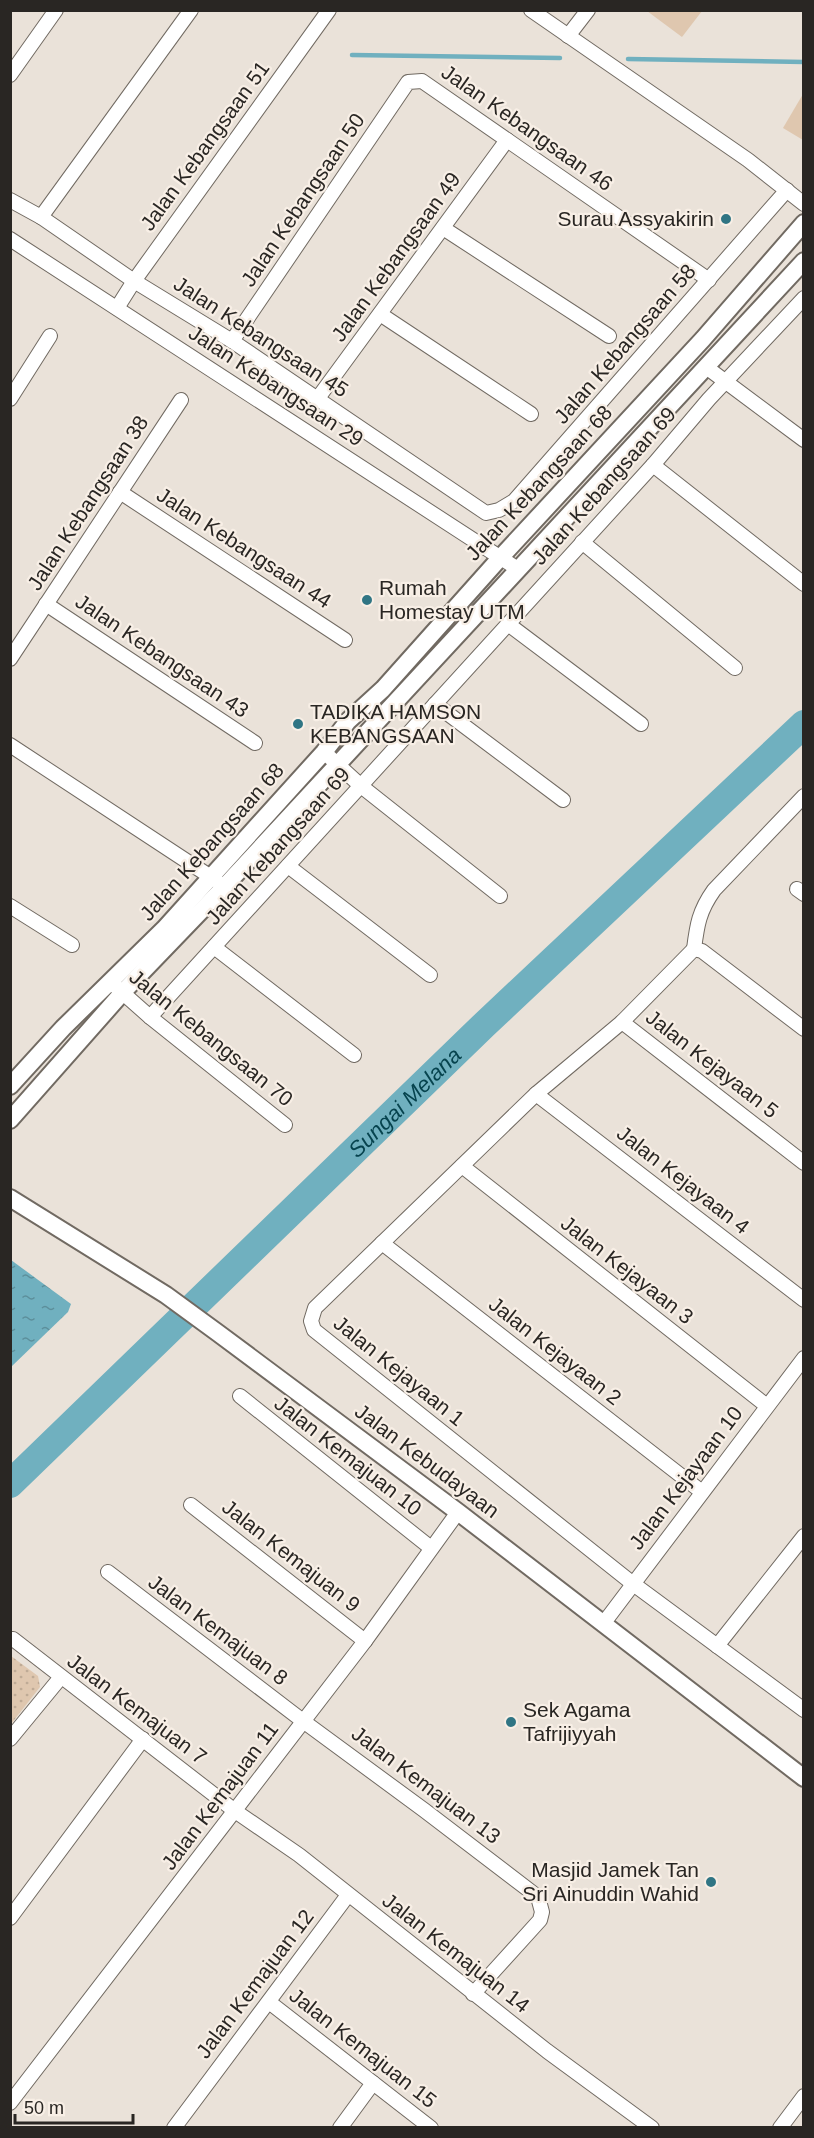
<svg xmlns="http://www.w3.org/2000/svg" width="814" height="2138" viewBox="0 0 814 2138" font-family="Arial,sans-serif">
  <defs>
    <pattern id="park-dots" width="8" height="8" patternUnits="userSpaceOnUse" patternTransform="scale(1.5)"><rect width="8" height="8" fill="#dfc7af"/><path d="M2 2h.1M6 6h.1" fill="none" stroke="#bfab96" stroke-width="1.8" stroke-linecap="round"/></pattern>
    <pattern id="water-ripples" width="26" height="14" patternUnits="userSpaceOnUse" patternTransform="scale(1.5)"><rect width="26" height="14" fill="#70b0bf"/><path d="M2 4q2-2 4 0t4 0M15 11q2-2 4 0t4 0" fill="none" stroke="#5c8f9b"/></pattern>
  </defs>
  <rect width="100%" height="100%" fill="#eae2d9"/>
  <g fill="#dfc7af">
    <path d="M647,11H702L682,37Z"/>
    <path d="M803,94V140L783,128Z"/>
  </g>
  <path fill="url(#park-dots)" d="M11,1656L38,1676L40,1687L11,1724Z"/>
  <path fill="url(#water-ripples)" d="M11,1260L71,1304L68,1312L11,1367Z"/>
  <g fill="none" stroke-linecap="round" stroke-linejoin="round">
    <g stroke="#70b0bf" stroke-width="4.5">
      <path d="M352,55L560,58"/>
      <path d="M628,59L804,62"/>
    </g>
    <path stroke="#70b0bf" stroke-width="28" id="s1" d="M10,1484L484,1025L804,724"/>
    <g stroke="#716a62" stroke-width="16">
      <g id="minor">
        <path d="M531,10L748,160L804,204"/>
        <path d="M568,36L588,10"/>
        <path d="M10,75L56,10"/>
        <path d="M10,200L41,217L134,281L232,341L486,513L499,510L514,501L787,190"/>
        <path d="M41,217L191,10"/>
        <path d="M443,228L609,336"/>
        <path d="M10,239L518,569"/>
        <path d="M117,308L134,281L329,10"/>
        <path d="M380,314L531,414"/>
        <path d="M232,341L408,82L422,81L709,280"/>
        <path d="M706,367L804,440"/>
        <path d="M318,398L507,140"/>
        <path d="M10,399L50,336"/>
        <path d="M653,465L804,584"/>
        <path d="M120,492L345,640"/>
        <path d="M582,542L735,668"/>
        <path d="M46,604L255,743"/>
        <path d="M508,624L641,724"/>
        <path d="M10,659L181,400"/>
        <path d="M435,704L563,800"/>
        <path d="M10,745L217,881"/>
        <path d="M324,752L361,786L500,896"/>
        <path d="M288,866L430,975"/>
        <path d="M797,889L804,894"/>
        <path d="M10,906L72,945"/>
        <path d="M214,947L354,1055"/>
        <path d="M694,949L622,1022L536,1094L315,1308L311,1321L314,1330L632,1583L804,1710"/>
        <path d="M694,949C697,925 699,911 714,890L804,796"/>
        <path d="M694,949L702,951L804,1029"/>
        <path d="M115,986L150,1017L285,1125"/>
        <path d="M150,1017L653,465L709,399L804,298"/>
        <path d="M622,1022L804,1163"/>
        <path d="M536,1094L804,1300"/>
        <path d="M462,1166L767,1406"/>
        <path d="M382,1243L702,1492"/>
        <path d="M240,1396L431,1548"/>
        <path d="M191,1505L365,1641"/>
        <path d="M108,1572L303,1721L424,1810L538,1897L542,1912L540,1920L473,1994"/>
        <path d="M603,1624L804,1358"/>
        <path d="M13,1639L235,1811L299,1855L547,2051L652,2128"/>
        <path d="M717,1646L804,1536"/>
        <path d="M10,1739L61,1677"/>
        <path d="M10,1918L143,1739"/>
        <path d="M269,2002L431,2128"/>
        <path d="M10,2103L365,1641L458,1512"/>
        <path d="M174,2128L348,1895"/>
        <path d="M340,2128L373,2083"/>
        <path d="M780,2128L804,2096"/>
      </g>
    </g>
    <g stroke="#716a62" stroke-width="20">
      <g id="tertiary">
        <path d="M10,1086L63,1028L164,929L324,752L348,721L383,689L500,558L703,339L804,223"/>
        <path d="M10,1120L123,992L224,887L804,261"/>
        <path d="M10,1198L166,1295L218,1333L458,1512L804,1778"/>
      </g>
    </g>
    <use href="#minor" stroke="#fff" stroke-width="14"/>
    <use href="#tertiary" stroke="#fff" stroke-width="16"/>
  </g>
  <g fill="#307584" stroke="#f8efe6" stroke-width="2">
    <circle cx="726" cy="219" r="6"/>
    <circle cx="367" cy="600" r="6"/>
    <circle cx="298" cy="724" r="6"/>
    <circle cx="511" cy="1722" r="6"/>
    <circle cx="711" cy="1882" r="6"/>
  </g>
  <g text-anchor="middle" stroke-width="4.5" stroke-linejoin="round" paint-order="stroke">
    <g font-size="21" fill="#292623" stroke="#f8efe6">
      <text transform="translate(527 128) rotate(35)" y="7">Jalan Kebangsaan 46</text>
      <text transform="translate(205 146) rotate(-54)" y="7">Jalan Kebangsaan 51</text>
      <text transform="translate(303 200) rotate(-56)" y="7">Jalan Kebangsaan 50</text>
      <text transform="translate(396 257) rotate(-54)" y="7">Jalan Kebangsaan 49</text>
      <text transform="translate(261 337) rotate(33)" y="7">Jalan Kebangsaan 45</text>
      <text transform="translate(625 344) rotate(-49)" y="7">Jalan Kebangsaan 58</text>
      <text transform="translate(276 386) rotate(33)" y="7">Jalan Kebangsaan 29</text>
      <text transform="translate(539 483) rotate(-47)" y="7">Jalan Kebangsaan 68</text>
      <text transform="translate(604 486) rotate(-48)" y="7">Jalan Kebangsaan 69</text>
      <text transform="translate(88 503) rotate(-57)" y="7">Jalan Kebangsaan 38</text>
      <text transform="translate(244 548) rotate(33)" y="7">Jalan Kebangsaan 44</text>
      <text transform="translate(162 656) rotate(34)" y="7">Jalan Kebangsaan 43</text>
      <text transform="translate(212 842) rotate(-48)" y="7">Jalan Kebangsaan 68</text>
      <text transform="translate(278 846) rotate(-48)" y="7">Jalan Kebangsaan 69</text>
      <text transform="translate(211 1038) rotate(39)" y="7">Jalan Kebangsaan 70</text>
      <text transform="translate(712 1064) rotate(38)" y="7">Jalan Kejayaan 5</text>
      <text transform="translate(683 1180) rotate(38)" y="7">Jalan Kejayaan 4</text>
      <text transform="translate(627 1270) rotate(38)" y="7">Jalan Kejayaan 3</text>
      <text transform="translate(555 1351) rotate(38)" y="7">Jalan Kejayaan 2</text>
      <text transform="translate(399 1371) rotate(39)" y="7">Jalan Kejayaan 1</text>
      <text transform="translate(348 1456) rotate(38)" y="7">Jalan Kemajuan 10</text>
      <text transform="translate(427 1461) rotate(37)" y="7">Jalan Kebudayaan</text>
      <text transform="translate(686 1478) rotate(-53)" y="7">Jalan Kejayaan 10</text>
      <text transform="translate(291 1556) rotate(38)" y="7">Jalan Kemajuan 9</text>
      <text transform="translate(218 1630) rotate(37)" y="7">Jalan Kemajuan 8</text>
      <text transform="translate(137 1709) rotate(37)" y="7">Jalan Kemajuan 7</text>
      <text transform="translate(426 1785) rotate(37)" y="7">Jalan Kemajuan 13</text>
      <text transform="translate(220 1796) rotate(-53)" y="7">Jalan Kemajuan 11</text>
      <text transform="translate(456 1953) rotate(38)" y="7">Jalan Kemajuan 14</text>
      <text transform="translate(255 1984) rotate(-53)" y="7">Jalan Kemajuan 12</text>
      <text transform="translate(363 2048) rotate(38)" y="7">Jalan Kemajuan 15</text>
    </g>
    <g font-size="21" fill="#292623" stroke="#f8efe6" text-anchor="start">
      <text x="714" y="226" text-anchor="end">Surau Assyakirin</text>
      <text x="379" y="595">Rumah<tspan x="379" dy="24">Homestay UTM</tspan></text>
      <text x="310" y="719">TADIKA HAMSON<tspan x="310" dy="24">KEBANGSAAN</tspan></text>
      <text x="523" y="1717">Sek Agama<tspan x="523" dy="24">Tafrijiyyah</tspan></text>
      <text x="699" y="1877" text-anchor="end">Masjid Jamek Tan<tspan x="699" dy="24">Sri Ainuddin Wahid</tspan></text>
    </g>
    <g font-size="22" font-style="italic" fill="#06434e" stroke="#f8efe6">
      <text dy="8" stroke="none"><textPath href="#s1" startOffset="549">Sungai Melana</textPath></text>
    </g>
  </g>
  <rect width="814" height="2138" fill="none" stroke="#292623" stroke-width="24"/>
  <path d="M15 2114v9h118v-9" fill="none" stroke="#292623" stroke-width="3"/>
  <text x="24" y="2114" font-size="18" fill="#292623" stroke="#f8efe6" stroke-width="4.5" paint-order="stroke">50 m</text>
</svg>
